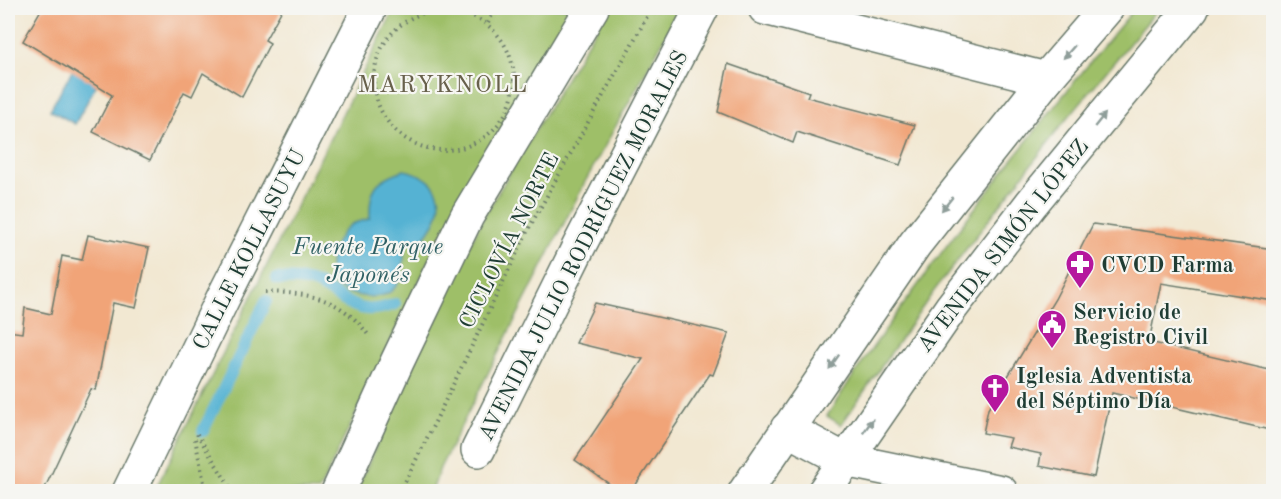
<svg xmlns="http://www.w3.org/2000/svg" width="1281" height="499" viewBox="0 0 1281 499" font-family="'Old Standard TT',serif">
  <rect width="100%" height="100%" fill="#f6f6f2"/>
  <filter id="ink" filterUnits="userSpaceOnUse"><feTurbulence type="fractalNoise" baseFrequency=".0167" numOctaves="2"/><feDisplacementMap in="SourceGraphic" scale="12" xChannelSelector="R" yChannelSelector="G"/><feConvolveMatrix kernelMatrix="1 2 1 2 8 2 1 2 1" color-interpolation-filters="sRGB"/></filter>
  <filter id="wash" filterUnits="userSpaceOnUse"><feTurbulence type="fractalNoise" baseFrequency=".008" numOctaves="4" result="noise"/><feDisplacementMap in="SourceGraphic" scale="24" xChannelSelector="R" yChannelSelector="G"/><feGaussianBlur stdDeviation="1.35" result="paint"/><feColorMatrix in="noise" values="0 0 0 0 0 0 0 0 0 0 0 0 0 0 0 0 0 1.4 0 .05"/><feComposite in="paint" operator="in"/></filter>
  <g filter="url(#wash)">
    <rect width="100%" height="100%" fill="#f2e8d2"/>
    <g fill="#9ebf68" stroke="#5e7e4e" stroke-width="1.5">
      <path d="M395,8H572L427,265L319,491L154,492Z"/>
      <path d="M608,8H681L585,182L440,468L432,491L356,492L419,349L483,218Z"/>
      <path d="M1135,8H1159L1061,126L934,291L841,425L827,416C855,371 886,328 918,285C987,189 1060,98 1135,8Z"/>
    </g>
    <g fill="#55b2d3" stroke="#3a7884" stroke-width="1.5">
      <path d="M75,66L99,80L75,124L50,110Z"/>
      <path d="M404,170C433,176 449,195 434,224C430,230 426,239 418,241C414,242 408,241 404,241C405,272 402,302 362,296C354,295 343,292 337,285C322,268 334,239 349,226C354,222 364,221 370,218C369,188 375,180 404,170Z"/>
    </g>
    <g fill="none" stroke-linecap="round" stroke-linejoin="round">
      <g stroke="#55b2d3" stroke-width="12">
        <path d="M277,279C290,280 307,279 318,285C348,301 358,318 395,304"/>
        <path d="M203,431L266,301"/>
      </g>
    </g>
    <g id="blocks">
      <g fill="#f1a478">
        <path d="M42,8H283L265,40L270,43L242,97L203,73L192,96L184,92L150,160L93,132L112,95L23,41Z"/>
        <path d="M728,64L809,92L807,97L915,125L900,165L797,132L793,143L718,112Z"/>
        <path d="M1093,224L1274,249V301L1161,283L1149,342L1274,371V431L1112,393L1094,477L1039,466L1041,454L1008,447L1011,438L983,433L988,409L1055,299Z"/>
        <path d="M88,235L149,248L136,308L113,303L96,390L91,389L43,492H8V331L22,333L25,308L51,314L62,256L82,260Z"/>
        <path d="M595,303L729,333L713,375L710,374L631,492H621L575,460L643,359L576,343Z"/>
      </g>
    </g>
  </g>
  <g filter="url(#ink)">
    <use href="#blocks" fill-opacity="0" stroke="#69796b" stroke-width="1.5"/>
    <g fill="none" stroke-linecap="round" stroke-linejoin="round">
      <g stroke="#69796b" stroke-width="36">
        <g id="minor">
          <path d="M765,8L1046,79"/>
          <path d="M787,429L845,460L1001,492"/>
          <path d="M478,450L579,246L702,8"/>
          <path d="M129,492L223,298L370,8"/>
        </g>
      </g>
      <g stroke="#69796b" stroke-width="36">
        <g id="major">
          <path d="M338,492L397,362L467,216L592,8"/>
          <path d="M745,492L915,244L1046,79L1107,8"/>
          <path d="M824,492L951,308L1031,204L1192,8"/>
        </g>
      </g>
      <g stroke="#69796b" stroke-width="4" stroke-dasharray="1.5 4.5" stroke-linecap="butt">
        <circle cx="444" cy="80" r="70"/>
        <path d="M467,14L470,8"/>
        <path d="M488,23L496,8"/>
        <path d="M265,292C309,293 341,297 369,336"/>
        <path d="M197,434L233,492"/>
        <path d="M195,439L206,492"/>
        <path d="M400,492L435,422L529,228L652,8"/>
      </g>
      <use href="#minor" stroke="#fff" stroke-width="33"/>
      <use href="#major" stroke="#fff" stroke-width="33"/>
    </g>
    <defs><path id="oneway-solid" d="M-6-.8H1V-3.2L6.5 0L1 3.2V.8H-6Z" transform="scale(1.5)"/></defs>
    <g fill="#8f9e9a">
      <use href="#oneway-solid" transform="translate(1069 52) rotate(131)"/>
      <use href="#oneway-solid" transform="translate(1100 120) rotate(-51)"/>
      <use href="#oneway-solid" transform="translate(947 204) rotate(129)"/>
      <use href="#oneway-solid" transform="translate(834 362) rotate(125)"/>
      <use href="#oneway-solid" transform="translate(868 426) rotate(-55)"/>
    </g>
  </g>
  <defs>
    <g id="pharmacy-pin" transform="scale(1.5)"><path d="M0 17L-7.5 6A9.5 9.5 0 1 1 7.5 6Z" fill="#b5179e" stroke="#f6f6f2"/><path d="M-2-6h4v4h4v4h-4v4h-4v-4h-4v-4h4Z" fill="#fff"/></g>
    <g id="civic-pin" transform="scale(1.5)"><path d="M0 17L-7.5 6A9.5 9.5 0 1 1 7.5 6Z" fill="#b5179e" stroke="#f6f6f2"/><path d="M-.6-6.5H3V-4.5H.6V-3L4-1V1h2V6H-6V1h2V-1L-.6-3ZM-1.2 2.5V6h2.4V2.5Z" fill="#fff"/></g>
    <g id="church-pin" transform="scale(1.5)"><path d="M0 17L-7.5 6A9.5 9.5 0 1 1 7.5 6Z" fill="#b5179e" stroke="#f6f6f2"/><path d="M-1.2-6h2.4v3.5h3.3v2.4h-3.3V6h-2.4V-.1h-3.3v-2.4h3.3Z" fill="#fff"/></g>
  </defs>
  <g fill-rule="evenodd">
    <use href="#pharmacy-pin" x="1080" y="264"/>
    <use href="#civic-pin" x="1052" y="324"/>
    <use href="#church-pin" x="995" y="388"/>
  </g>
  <g text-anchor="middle" stroke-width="4.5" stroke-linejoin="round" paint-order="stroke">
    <g font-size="22" fill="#1f3d34" stroke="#f6f6f2">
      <text transform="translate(508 240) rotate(-63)" y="8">CICLOVÍA NORTE</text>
      <text transform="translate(582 245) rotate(-63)" y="8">AVENIDA JULIO RODRÍGUEZ MORALES</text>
      <text transform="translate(1002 245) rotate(-52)" y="8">AVENIDA SIMÓN LÓPEZ</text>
      <text transform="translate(248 249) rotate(-63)" y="8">CALLE KOLLASUYU</text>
    </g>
    <g font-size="22" font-weight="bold" fill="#1f3d34" stroke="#f6f6f2" text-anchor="start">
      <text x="1101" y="272">CVCD Farma</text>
      <text x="1073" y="319">Servicio de<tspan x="1073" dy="25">Registro Civil</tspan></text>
      <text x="1016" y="383">Iglesia Adventista<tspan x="1016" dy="25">del Séptimo Día</tspan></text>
    </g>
    <g font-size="24" letter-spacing="1.5" fill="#68614c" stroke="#f6f6f2">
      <text x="443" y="92">MARYKNOLL</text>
    </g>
    <g font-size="24" font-style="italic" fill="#2f6064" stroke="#f6f6f2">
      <text x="368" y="254">Fuente Parque<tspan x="368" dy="28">Japonés</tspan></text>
    </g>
  </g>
  <rect width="1281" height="499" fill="none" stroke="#f6f6f2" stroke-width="30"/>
</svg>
